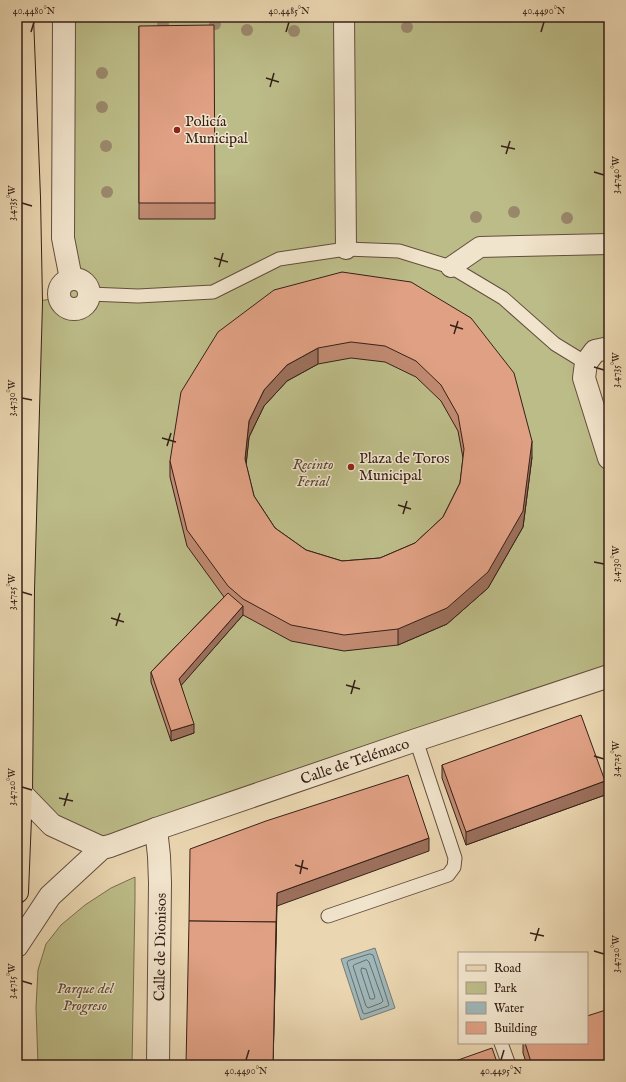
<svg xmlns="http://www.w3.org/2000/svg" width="626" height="1082" viewBox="0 0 626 1082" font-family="'IM FELL English',serif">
  <rect width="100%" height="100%" fill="#ead6b1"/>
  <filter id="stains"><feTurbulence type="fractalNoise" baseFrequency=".005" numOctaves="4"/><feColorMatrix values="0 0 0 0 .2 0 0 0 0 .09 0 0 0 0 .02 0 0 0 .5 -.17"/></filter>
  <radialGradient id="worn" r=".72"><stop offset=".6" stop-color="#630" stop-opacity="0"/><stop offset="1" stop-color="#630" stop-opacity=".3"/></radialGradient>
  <g fill="#bcbc88" stroke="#7a6e50">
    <path d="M64,17H609V348L586,363L609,458V676L102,848L21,793L31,302L59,298V290L63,283Z"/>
    <path d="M135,877V899L132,1065H38L36,1007L38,970L46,944L61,925L85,905L111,888Z"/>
  </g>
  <path fill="#9eb6b8" stroke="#757a78" d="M375,948L395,1008L361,1020L341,959Z"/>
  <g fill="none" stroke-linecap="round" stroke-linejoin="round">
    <g stroke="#6a6c68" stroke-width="1">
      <path d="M370,954L373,955L389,1005L388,1006L365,1014L363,1013L347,963L348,961Z"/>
      <path d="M367,960L369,962L383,1001L381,1003L368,1008L366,1006L353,966L354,965Z"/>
      <path d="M362,968L366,969L375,997L374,999H370L361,971Z"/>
    </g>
    <g stroke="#644e3e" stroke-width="15">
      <g id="service">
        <path d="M90,294L138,296L213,292L279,259L346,249L399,251L451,267L503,298L555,344L586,363"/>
        <path d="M328,916L448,875L454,867L455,858L416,740"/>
        <path d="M501,1043L509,1065"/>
      </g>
    </g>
    <g stroke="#644e3e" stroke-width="22">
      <g id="pedestrian">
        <path d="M344,17L346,249"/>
        <path d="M451,267L480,247L609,244"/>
      </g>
    </g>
    <g stroke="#644e3e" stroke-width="24">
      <g id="minor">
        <path d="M64,17L63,238L71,279"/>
        <circle cx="74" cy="294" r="15"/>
        <path d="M609,348L595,351L586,363L584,378L609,458"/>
        <path d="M21,793L52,825L102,848"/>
        <path d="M156,829L159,856L160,883L158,1065"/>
        <path id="s1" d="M17,946L50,896L102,848L110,846L156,829L416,740L609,676"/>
      </g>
    </g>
    <g stroke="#372118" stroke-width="24">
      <path id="primary" d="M17,892L21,793L23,590L31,302L29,197L22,17"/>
    </g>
    <use href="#service" stroke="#f1e4cc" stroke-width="13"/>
    <use href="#pedestrian" stroke="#f1e4cc" stroke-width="20"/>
    <use href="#minor" stroke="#f1e4cc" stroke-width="22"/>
    <use href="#primary" stroke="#ead6b1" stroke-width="22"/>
  </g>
  <g fill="#9a886c">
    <circle cx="163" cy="24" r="6"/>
    <circle cx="215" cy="24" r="6"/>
    <circle cx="407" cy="27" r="6"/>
    <circle cx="247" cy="30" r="6"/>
    <circle cx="294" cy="31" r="6"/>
    <circle cx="102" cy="73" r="6"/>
    <circle cx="102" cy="107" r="6"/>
    <circle cx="106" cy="146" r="6"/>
    <circle cx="107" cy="192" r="6"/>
    <circle cx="514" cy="212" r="6"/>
    <circle cx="476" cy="217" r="6"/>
    <circle cx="567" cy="218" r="6"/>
  </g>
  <g fill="#c08a71" stroke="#372118" fill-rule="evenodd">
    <path d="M139,26L215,203V219H139Z"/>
    <path d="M342,272L532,457L523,527L488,588L447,624L398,645L344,651L291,641L243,615L181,685L194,733L171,741L151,682V672L224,597L187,546L170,477V461ZM351,358L385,362L416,377L441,401L458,431L463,458L460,483L443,517L415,543L380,558L342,561L306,550L275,528L254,496L246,464L249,437L264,406L287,381L318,364Z"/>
    <path d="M442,765L605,795L466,845L442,778Z"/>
    <path d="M523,1043H587L609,1065H527L523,1053Z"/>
  </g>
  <g fill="#9c705c" stroke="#372118">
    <path d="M318,348V364L287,381L264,406L249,437L245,475V459L249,421L264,390L287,365Z"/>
    <path d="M532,441V457L523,527L488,588L447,624L398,645V629Z"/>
    <path d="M243,606V615L179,688V679Z"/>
    <path d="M194,724V733L171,741V731Z"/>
    <path d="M605,781V795L466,845V832Z"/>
    <path d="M429,838V851L277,906L273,1065L277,893Z"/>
  </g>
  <g fill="#dfa083" stroke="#372118" fill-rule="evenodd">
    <path d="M214,25L215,203H139V26Z"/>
    <path d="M342,272L411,282L471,318L514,373L532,441L523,511L488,572L447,608L398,629L344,635L291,625L243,599L228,586L187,530L170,461L181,392L218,332L274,290ZM351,342L385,346L416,361L441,385L458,415L464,449L460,483L443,517L415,543L380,558L342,561L306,550L275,528L254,496L245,459L249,421L264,390L287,365L318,348Z"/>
    <path d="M228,593L243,606L179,679L194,724L171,731L151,672Z"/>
    <path d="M581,715L605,781L466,832L442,765Z"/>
    <path d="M408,775L429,838L277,893L276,925V922L189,921L190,849L266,821Z"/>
    <path d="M189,921L276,922L273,1065H186Z"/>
    <path d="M609,1009V1065H532L525,1043H587V1016Z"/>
    <path d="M492,1048L498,1065H444Z"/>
  </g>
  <path fill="none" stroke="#372118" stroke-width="1.5" d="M31,32L34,22M286,32L289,22M541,32L544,22M266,78L279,82M270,87L274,73M501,146L515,149M506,154L510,141M594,172L604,175M22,203L32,206M214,258L228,262M219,267L223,253M450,325L463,329M454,334L458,321M594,367L604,370M22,398L32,400M162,438L176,442M167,446L171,433M398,505L411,509M403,514L407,501M594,562L604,564M22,592L32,595M111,618L124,622M116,626L120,613M346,685L360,689M351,694L355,680M594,756L604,759M22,787L32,790M59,798L73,801M64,806L68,793M295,865L308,869M300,874L303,860M530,933L544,936M535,941L539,928M594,951L604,954M22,981L32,984M246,1060L249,1050M501,1060L504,1050"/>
  <g fill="#8f2418" stroke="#f1e4cc" stroke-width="1.5">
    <circle cx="177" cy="130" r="4"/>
    <circle cx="351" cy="467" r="4"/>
  </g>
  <g text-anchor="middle" stroke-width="3" stroke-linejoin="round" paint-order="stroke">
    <g font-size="15" fill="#372118" stroke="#f1e4cc" text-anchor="start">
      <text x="185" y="126">Policía<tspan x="185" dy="17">Municipal</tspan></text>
      <text x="359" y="463">Plaza de Toros<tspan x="359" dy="17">Municipal</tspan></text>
    </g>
    <g font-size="15" font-style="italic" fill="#584834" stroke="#f1e4cc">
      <text x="313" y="469">Recinto<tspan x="313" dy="17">Ferial</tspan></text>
      <text x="85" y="993">Parque del<tspan x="85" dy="17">Progreso</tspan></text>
    </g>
    <g font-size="15" fill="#372118" stroke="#f1e4cc">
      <text dy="5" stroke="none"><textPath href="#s1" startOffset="398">Calle de Telémaco</textPath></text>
      <text transform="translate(160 947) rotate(-89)" y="5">Calle de Dionisos</text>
    </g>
  </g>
  <rect width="626" height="1082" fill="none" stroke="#ead6b1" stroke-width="44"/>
  <rect x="458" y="952" width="130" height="92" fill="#f1e4cc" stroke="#a79684"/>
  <rect x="466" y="965" width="20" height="6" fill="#ead6b1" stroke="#a79684"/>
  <text x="494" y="972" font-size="12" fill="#372118">Road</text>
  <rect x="466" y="982" width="20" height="12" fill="#bcbc88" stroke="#a79684"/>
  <text x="494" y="992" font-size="12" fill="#372118">Park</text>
  <rect x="466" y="1002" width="20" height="12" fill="#9eb6b8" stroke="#a79684"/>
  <text x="494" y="1012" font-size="12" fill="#372118">Water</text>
  <rect x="466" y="1022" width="20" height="12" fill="#dfa083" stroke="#a79684"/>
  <text x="494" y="1032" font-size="12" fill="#372118">Building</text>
  <rect x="22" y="22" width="582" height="1038" fill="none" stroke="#372118" stroke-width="1.5"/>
  <g font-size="10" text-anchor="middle" fill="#372118">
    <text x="34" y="14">40.4480°N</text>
    <text x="289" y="14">40.4485°N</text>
    <text x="544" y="14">40.4490°N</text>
    <text transform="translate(615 175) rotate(-90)" y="4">3.4740°W</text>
    <text transform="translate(11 203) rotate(-90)" y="4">3.4735°W</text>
    <text transform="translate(615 370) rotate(-90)" y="4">3.4735°W</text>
    <text transform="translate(11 398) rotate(-90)" y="4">3.4730°W</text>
    <text transform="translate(615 564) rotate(-90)" y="4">3.4730°W</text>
    <text transform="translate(11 592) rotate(-90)" y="4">3.4725°W</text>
    <text transform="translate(615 759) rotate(-90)" y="4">3.4725°W</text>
    <text transform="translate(11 787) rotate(-90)" y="4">3.4720°W</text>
    <text transform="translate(615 954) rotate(-90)" y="4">3.4720°W</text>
    <text transform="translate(11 981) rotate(-90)" y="4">3.4715°W</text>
    <text x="246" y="1074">40.4490°N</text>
    <text x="501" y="1074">40.4495°N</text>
  </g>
  <rect width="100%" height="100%" filter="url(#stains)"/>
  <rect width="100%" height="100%" fill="url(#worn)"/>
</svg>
